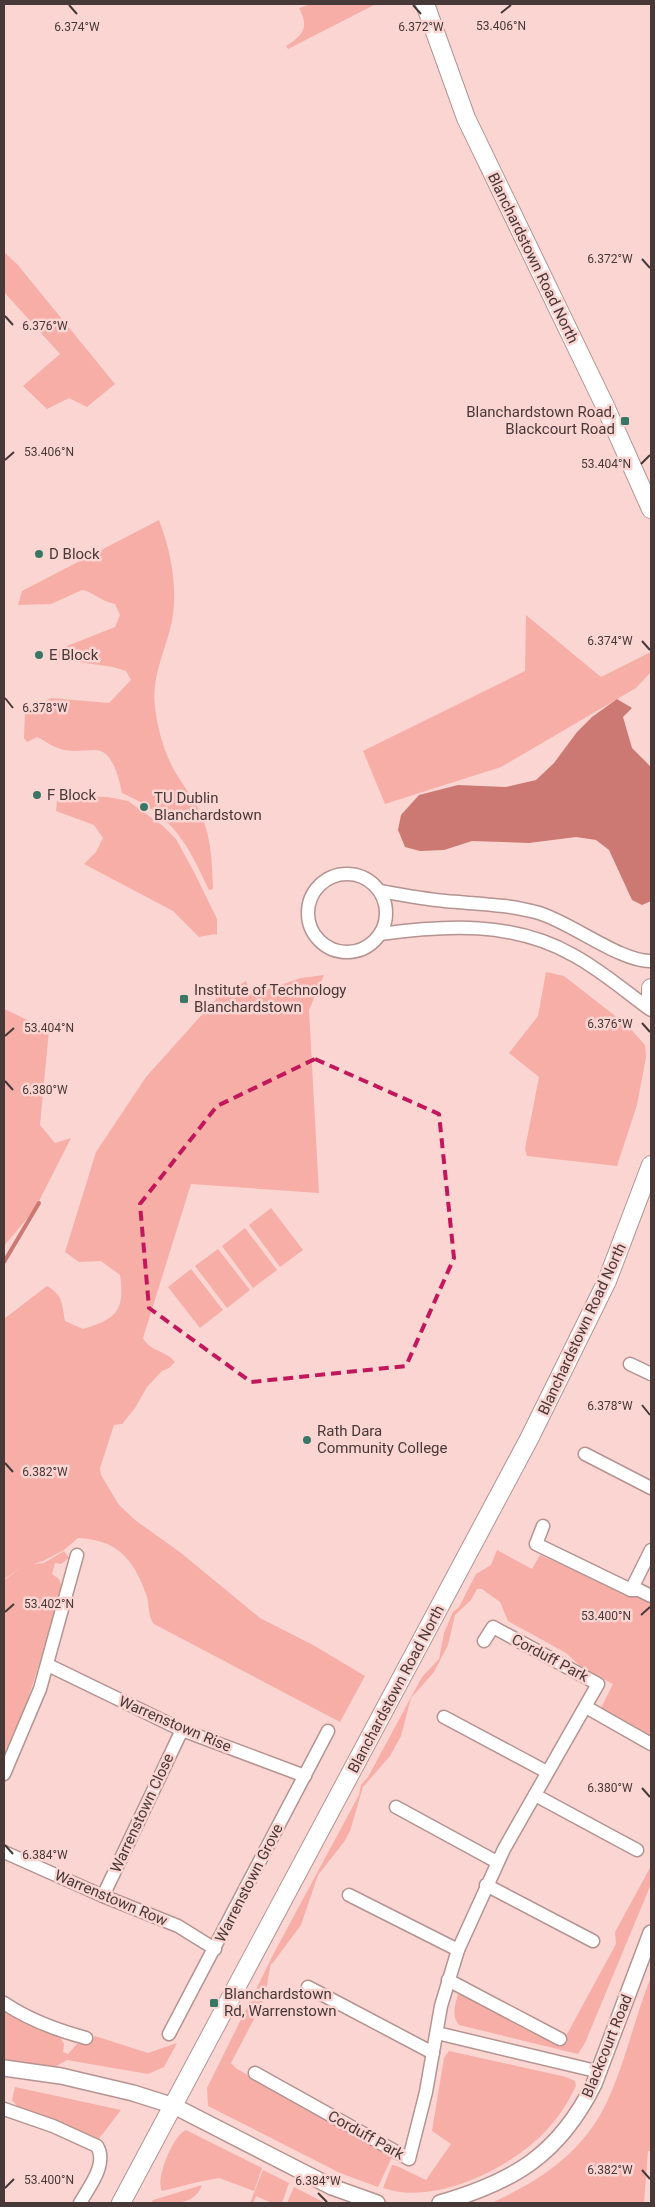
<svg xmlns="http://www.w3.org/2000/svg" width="655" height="2207" viewBox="0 0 655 2207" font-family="Roboto,sans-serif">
  <rect width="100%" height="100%" fill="#fad5d2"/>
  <g fill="#f7aea7">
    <path d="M312,4H376L288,49L286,46C304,35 309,27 299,8Z"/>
    <path d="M4,252L17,264L115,384L87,407L69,398L47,409L23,386L60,354L4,292Z"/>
    <path d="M159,520C171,551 178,588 172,621C166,650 151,676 155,707C157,725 162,745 170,762C180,784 198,801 205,825C212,846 212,868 213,889L209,890C187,843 173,815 122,793C119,779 113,749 94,750C82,750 70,753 58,748C51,746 44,740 37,737L27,742L24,738L25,712L51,698L109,703L131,680L126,671L113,667L58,659L57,650L115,627L120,615L115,604C102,602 90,590 82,590L51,604L18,605L22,591Z"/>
    <path d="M526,615L601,677L651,652V672L636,688L501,767L385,804L363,751L525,671Z"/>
    <path d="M64,796L108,797L128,801L163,826L176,839L195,874L217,919V935L215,934L199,937L173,911L84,864L96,852L103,838L94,825L56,811L57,801Z"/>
    <path d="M546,972L564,976L628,1026L645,1045L646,1057L637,1105L617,1166L527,1156L525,1149L539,1077L509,1053L538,1016Z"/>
    <path d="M324,975L309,1010L319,1193L191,1184L143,1338C149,1351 167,1351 175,1362L169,1368L162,1371L147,1387L135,1408L122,1424L114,1425L100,1468L101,1475L119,1505L135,1520L181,1553L260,1618L313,1645L365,1676L340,1722L154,1624C147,1616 150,1604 146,1594C133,1558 117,1540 78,1538L64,1550L43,1561L33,1564L44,1563L64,1551L69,1558L61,1564L55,1563L52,1574L59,1579L62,1587L52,1623L27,1702L4,1756V1580L22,1567L4,1579V1319L47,1286C63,1295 62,1304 65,1321L83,1329C117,1319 125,1310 120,1275L101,1261L79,1262L65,1252L96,1152L146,1077L216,999L246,981L251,995L301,978Z"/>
    <path d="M4,1009L49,1030L40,1125L55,1143L71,1138L35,1209L4,1246Z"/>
    <path d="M271,1208L303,1250L280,1267L249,1225Z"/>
    <path d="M245,1228L277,1270L253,1288L222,1246Z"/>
    <path d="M218,1249L250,1290L227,1308L195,1266Z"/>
    <path d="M191,1269L223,1310L200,1328L168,1287Z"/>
    <path d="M497,1550L532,1569L540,1555L651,1603V1737L600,1710L613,1684L582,1668L566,1653L508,1621L500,1602L482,1589H477L471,1600L455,1615L448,1645L434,1672L411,1698L401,1736L390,1756L363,1787L350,1831L344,1842L318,1875L301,1925L272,1964L271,1963L264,2000L231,2063L237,2069L393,2155L378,2187L340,2173L208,2106L207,2088L275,1951L359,1795L361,1785L368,1777L422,1677L439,1659L444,1633L453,1612L459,1607L476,1574L491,1565Z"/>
    <path d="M651,1866V1884L585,2043L578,2054L459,2025C451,2015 455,2006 458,1994L461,1992L560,2047L616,1944L615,1932Z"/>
    <path d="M651,1977V2151H648L644,2203H491C538,2182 581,2154 605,2106C625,2065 634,2019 651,1977Z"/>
    <path d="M4,2010L23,2021L60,2037L64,2044L63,2052L68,2054L77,2044H90L95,2036L148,2053L177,2043L164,2067L148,2074L67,2060L55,2067L4,2060Z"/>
    <path d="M449,2051L566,2077L575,2081L576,2086C569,2100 561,2114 551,2125C518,2165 436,2207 383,2188L392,2165L397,2166L426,2180L451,2144L432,2131L444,2058Z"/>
    <path d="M15,2087L121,2110L98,2140L57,2121L18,2107L12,2100Z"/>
    <path d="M186,2130L262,2168L254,2191L219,2178L198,2182L162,2191C155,2179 173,2135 186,2130Z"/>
    <path d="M263,2170L289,2183L282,2203H272L256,2196L253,2203H250Z"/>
    <path d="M202,2185C194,2207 170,2203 151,2203L153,2200Z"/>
    <path d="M294,2187L325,2203H287Z"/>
  </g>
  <path fill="#cc7973" d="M617,699L632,708L623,717L632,748L651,767V901L642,905L632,900L609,850L596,840L576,837L529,843L472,841L444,850L420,851L405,847L398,830L401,815L419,795L458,785L506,787L536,780L554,763L577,732L592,717Z"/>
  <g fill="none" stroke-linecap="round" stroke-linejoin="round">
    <path stroke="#cc7973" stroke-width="4" d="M4,1262L39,1203"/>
    <g stroke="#b59390" stroke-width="15">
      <g id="minor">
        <circle cx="347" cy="913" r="39"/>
        <path d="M380,891C402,895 423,899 445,901C476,904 508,904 539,913C572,923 621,962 651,961"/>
        <path d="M380,934C446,925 513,921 573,955C601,970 626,992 651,1010"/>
        <path d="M630,1364L651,1374"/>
        <path d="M585,1454L651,1488"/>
        <path d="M543,1526L536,1544L631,1590H639L651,1596"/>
        <path d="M631,1590L651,1550"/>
        <path d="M48,1665L182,1730L305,1776"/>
        <path d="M586,1707L651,1744"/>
        <path d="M444,1717L547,1772"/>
        <path d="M4,1774L40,1689L77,1555"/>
        <path d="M535,1795L637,1850"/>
        <path d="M396,1807L497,1862"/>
        <path d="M4,1852L103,1896L178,1926L215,1949"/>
        <path d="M486,1885L593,1941"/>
        <path d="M349,1895L458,1950"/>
        <path d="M103,1896L182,1730"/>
        <path d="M448,1980L560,2039"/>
        <path d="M308,1987L433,2053"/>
        <path d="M4,2003C29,2020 56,2030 86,2038"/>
        <path d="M437,2033L600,2072"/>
        <path d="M169,2034L328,1731"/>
        <path d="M255,2073L409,2159L426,2092L441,2006L458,1950L504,1849L598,1684L493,1627L484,1641"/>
        <path d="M4,2109L53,2126L97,2146C108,2164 89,2187 80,2203"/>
      </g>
    </g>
    <g stroke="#b59390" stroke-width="18">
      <g id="tertiary">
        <path d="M4,2068L61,2076L133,2093L174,2106L332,2187L377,2203"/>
        <path d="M440,2203C513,2182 559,2155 594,2084L651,1933"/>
      </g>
    </g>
    <g stroke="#b59390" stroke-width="20">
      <g id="secondary">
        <path d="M425,4L466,118L605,406L651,509"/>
        <path d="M651,988V1002"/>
        <path d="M121,2203L529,1439L607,1281L651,1165"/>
      </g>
    </g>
    <use href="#minor" stroke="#fff" stroke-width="12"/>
    <use href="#tertiary" stroke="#fff" stroke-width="15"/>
    <use href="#secondary" stroke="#fff" stroke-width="18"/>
  </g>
  <path fill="none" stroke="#c2185b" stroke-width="4" stroke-dasharray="10 6" stroke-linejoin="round" d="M315,1059L439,1114L454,1258L406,1366L251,1382L149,1308L140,1204L217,1106Z"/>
  <path fill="none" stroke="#473938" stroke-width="2" d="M69,5L77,14M413,5L421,14M501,13L511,5M642,259L650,268M5,316L13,325M5,460L14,452M641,464L650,455M642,641L650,650M5,698L13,708M642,1023L650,1032M5,1036L14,1028M5,1081L13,1090M642,1405L650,1415M5,1463L13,1472M5,1612L14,1604M641,1615L650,1607M642,1788L650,1797M5,1845L13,1854M642,2170L650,2179M5,2188L14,2179M318,2193L327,2202"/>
  <g fill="#397765" stroke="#fad5d2" stroke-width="2">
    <rect x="620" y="416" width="10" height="10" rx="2.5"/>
    <circle cx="39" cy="554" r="5"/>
    <circle cx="39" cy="655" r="5"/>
    <circle cx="37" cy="795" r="5"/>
    <circle cx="144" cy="807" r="5"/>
    <rect x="179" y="994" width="10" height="10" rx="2.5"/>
    <circle cx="307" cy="1440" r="5"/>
    <rect x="209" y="1998" width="10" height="10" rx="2.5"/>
  </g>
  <g text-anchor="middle" stroke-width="5" stroke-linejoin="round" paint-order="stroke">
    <g font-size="15" fill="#473938" stroke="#fad5d2">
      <text transform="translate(533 258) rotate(64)" y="5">Blanchardstown Road North</text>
      <text transform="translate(582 1329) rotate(-65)" y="5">Blanchardstown Road North</text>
      <text transform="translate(550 1658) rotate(28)" y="5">Corduff Park</text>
      <text transform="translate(396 1689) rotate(-62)" y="5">Blanchardstown Road North</text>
      <text transform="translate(175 1724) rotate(23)" y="5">Warrenstown Rise</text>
      <text transform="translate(142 1813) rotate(-65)" y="5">Warrenstown Close</text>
      <text transform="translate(249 1883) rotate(-63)" y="5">Warrenstown Grove</text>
      <text transform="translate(111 1898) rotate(23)" y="5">Warrenstown Row</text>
      <text transform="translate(607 2046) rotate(-68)" y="5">Blackcourt Road</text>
      <text transform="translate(366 2135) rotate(29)" y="5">Corduff Park</text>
    </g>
    <g font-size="15" fill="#473938" stroke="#fad5d2" text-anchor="start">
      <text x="615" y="417" text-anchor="end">Blanchardstown Road,<tspan x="615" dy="17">Blackcourt Road</tspan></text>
      <text x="49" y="559">D Block</text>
      <text x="49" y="660">E Block</text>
      <text x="47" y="800">F Block</text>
      <text x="154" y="803">TU Dublin<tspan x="154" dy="17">Blanchardstown</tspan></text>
      <text x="194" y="995">Institute of Technology<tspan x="194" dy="17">Blanchardstown</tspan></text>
      <text x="317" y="1436">Rath Dara<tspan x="317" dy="17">Community College</tspan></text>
      <text x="224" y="1999">Blanchardstown<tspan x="224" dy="17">Rd, Warrenstown</tspan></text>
    </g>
  </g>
  <g font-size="12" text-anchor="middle" fill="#473938" stroke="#fad5d2" stroke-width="5" stroke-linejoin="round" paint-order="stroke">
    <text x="501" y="30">53.406°N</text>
    <text x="77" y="31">6.374°W</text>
    <text x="421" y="31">6.372°W</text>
    <text x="610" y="263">6.372°W</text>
    <text x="45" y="330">6.376°W</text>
    <text x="49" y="456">53.406°N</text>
    <text x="606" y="468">53.404°N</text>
    <text x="610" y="645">6.374°W</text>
    <text x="45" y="712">6.378°W</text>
    <text x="610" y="1028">6.376°W</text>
    <text x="49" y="1032">53.404°N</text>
    <text x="45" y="1094">6.380°W</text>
    <text x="610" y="1410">6.378°W</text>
    <text x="45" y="1476">6.382°W</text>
    <text x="49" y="1608">53.402°N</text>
    <text x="606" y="1620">53.400°N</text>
    <text x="610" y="1792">6.380°W</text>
    <text x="45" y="1859">6.384°W</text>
    <text x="610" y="2174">6.382°W</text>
    <text x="49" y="2184">53.400°N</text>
    <text x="318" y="2185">6.384°W</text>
  </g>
  <rect width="655" height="2207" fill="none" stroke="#473938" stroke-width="10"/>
</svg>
